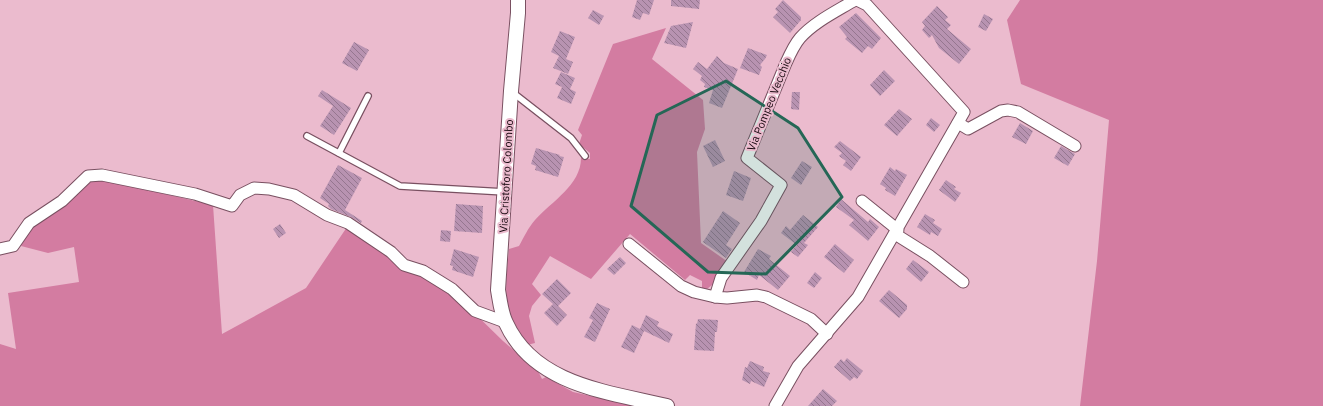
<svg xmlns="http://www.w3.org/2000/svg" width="1323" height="406" viewBox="0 0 1323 406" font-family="'IBM Plex Sans',sans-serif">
  <defs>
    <pattern id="building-back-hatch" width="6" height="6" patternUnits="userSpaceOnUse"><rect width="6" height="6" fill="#b893b1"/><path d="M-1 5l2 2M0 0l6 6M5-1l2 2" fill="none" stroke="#95768f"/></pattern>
  </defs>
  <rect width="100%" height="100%" fill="#ebbbce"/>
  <g fill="#d37ca1">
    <path d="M1020,0H1323V406H1080L1097,261L1109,120L1021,84L1007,20Z"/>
    <path d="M666,28L652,59L703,100L705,129L697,152L701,243L728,262L712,285L707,289L702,288V281L690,275L685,280L630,234L591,279L550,256L532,284L541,295L532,306L529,316L535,343L527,345C522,338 516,331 513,324C502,300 507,274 509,249L519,246C524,237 528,228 535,220C552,201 581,185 581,158L590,159V153L579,144L582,135L578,130L613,44Z"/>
    <path d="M100,179L213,205L222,334L306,288L347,227L387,255L396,265L420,273L464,303L503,341L538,371L542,379L546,377L573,392L636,406H0V344L16,349L8,293L79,282L74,247L48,253L21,246L31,225L89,181Z"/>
  </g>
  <g fill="url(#building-back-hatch)">
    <path d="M637,0H654L649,15L643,13L640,20L632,17Z"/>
    <path d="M671,0H700L699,9L671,6Z"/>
    <path d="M783,0L801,17V20L790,33L773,17L778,12L775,9Z"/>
    <path d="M937,6L948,17L945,20L951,25L947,29L971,49L959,64L939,48L932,35L929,38L922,30L925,26L922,22Z"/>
    <path d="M593,10L604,16L599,25L588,18Z"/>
    <path d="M856,13L881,38L872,49L868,46L862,53L845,39L847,37L839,27Z"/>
    <path d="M984,14L993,19L986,31L978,27Z"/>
    <path d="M693,22L686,48L664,43L671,26Z"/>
    <path d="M560,31L575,37L566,59L573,62L568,74L553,68L559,56L551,52Z"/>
    <path d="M354,42L369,50L357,71L342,63Z"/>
    <path d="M748,48L767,55L765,59L760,65L762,67L759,75L740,68Z"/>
    <path d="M717,56L724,63L738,69L722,108L709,103L713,90L704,87L705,84L700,80L702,76L693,69L698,62L707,69Z"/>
    <path d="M884,70L895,81L880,96L870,85Z"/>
    <path d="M561,72L575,78L570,89L576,92L571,104L557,98L562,87L555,84Z"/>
    <path d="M322,90L351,108L334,135L320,126L333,106L318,96Z"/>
    <path d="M792,92H800L799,110L791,109Z"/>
    <path d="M899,109L912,119L897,136L884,125Z"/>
    <path d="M931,118L940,125L934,132L926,125Z"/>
    <path d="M1020,123L1033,131L1026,144L1012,137Z"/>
    <path d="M715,140L725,161L713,167L703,146Z"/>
    <path d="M840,141L861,157L851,171L843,165L846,161L839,156L842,153L834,147Z"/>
    <path d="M1061,146L1075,154L1068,166L1054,158Z"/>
    <path d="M536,148L560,155L559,156L564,157L558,177L535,170L536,166L531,164Z"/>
    <path d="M802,161L812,167L801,185L791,178Z"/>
    <path d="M338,165L362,178L345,210L362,221L361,223L351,217L331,209L328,206L329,204L320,198Z"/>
    <path d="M890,167L895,171L896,169L907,175L895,196L885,190L886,188L880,184Z"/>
    <path d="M734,171L751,178L743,201L726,195Z"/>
    <path d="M946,180L956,187L954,189L961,193L955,202L939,190Z"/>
    <path d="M841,199L868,222L870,219L879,227L868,241L849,225L854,220L836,207Z"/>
    <path d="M456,204L483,206L482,233L454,231Z"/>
    <path d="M723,211L740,223L726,245L732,249L726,258L703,242Z"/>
    <path d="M925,214L935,220L933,223L942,229L938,236L931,232L930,235L917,227Z"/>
    <path d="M803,215L818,227L804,243L808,245L798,257L791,252L797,245L781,233L786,226L790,230Z"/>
    <path d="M280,224L286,233L279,238L273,229Z"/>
    <path d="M441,230L451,231L450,242L440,241Z"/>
    <path d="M835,244L854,260L844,273L824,257Z"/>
    <path d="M454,249L479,257L473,277L452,270L453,266L450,265Z"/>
    <path d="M758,249L771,256L769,259L790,276L778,290L759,275L757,280L744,272Z"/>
    <path d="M620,257L626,263L614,275L607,269Z"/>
    <path d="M913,260L929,272L921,282L906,269Z"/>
    <path d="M815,272L822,278L814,288L807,283Z"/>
    <path d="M557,279L571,293L558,306L567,315L557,326L544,313L553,304L542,294Z"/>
    <path d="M889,290L907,305V309L899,318L879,301Z"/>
    <path d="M597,303L610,309L595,342L584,337L593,320L589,318Z"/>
    <path d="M646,315L659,322L657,326L673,334L669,343L644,331L634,353L621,347L632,325L640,329Z"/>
    <path d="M698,319L718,320L717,332H715L714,351L694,350L696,323L697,324Z"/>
    <path d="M847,358L863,371L857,379L854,377L850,381L834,367L841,359L844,362Z"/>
    <path d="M750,361L764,367L763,371L770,373L764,387L751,381L750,384L742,380L745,367L747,368Z"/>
    <path d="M823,389L837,401L832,406H808Z"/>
  </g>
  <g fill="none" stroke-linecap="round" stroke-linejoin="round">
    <g stroke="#795061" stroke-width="8">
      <g id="service">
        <path d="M512,92L571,138L585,156"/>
        <path d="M307,136L400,186L505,192"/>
        <path d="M339,153L368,96"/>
      </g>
    </g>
    <g stroke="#795061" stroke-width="13">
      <g id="minor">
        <path d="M958,123L968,129L1001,111L1008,110L1018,112L1075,146"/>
        <path d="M862,201L898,230"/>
        <path d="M895,234L930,256L963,282"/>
        <path d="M629,244L681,286L694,292L715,297"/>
        <path d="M0,249L13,246L29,223L62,201L88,176L102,175L195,194L232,206L240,195L254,188L269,189L294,195L327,215L348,223L391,252L404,265L423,271L452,289L475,311L505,322"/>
        <path d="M827,334L811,319L766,297L757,295L727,298L715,297L721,278L761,221L781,185L747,158L786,63C790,54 794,45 800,38C814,22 837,11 855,0"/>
        <path d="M775,406L798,366L858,297L964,112L867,5L857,0"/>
      </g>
    </g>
    <g stroke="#795061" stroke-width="16">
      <path id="tertiary" d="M518,0V13L511,91L498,290C500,301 501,313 506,323C534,385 608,392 667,406"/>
    </g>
    <use href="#service" stroke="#fff" stroke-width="5.5"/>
    <use href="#minor" stroke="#fff" stroke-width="11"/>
    <use href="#tertiary" stroke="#fff" stroke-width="14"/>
  </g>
  <path fill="#256756" fill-opacity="0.2" stroke="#256756" stroke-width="3" stroke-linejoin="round" d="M726,81L798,128L842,197L766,274L708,272L631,206L657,115Z"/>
  <g text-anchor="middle" stroke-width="4" stroke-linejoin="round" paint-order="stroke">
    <g font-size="11" fill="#180910" stroke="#ebbbce">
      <text transform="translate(769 104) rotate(-68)" y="4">Via Pompeo Vecchio</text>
      <text transform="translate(506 176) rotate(-87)" y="4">Via Cristoforo Colombo</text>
    </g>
  </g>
</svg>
